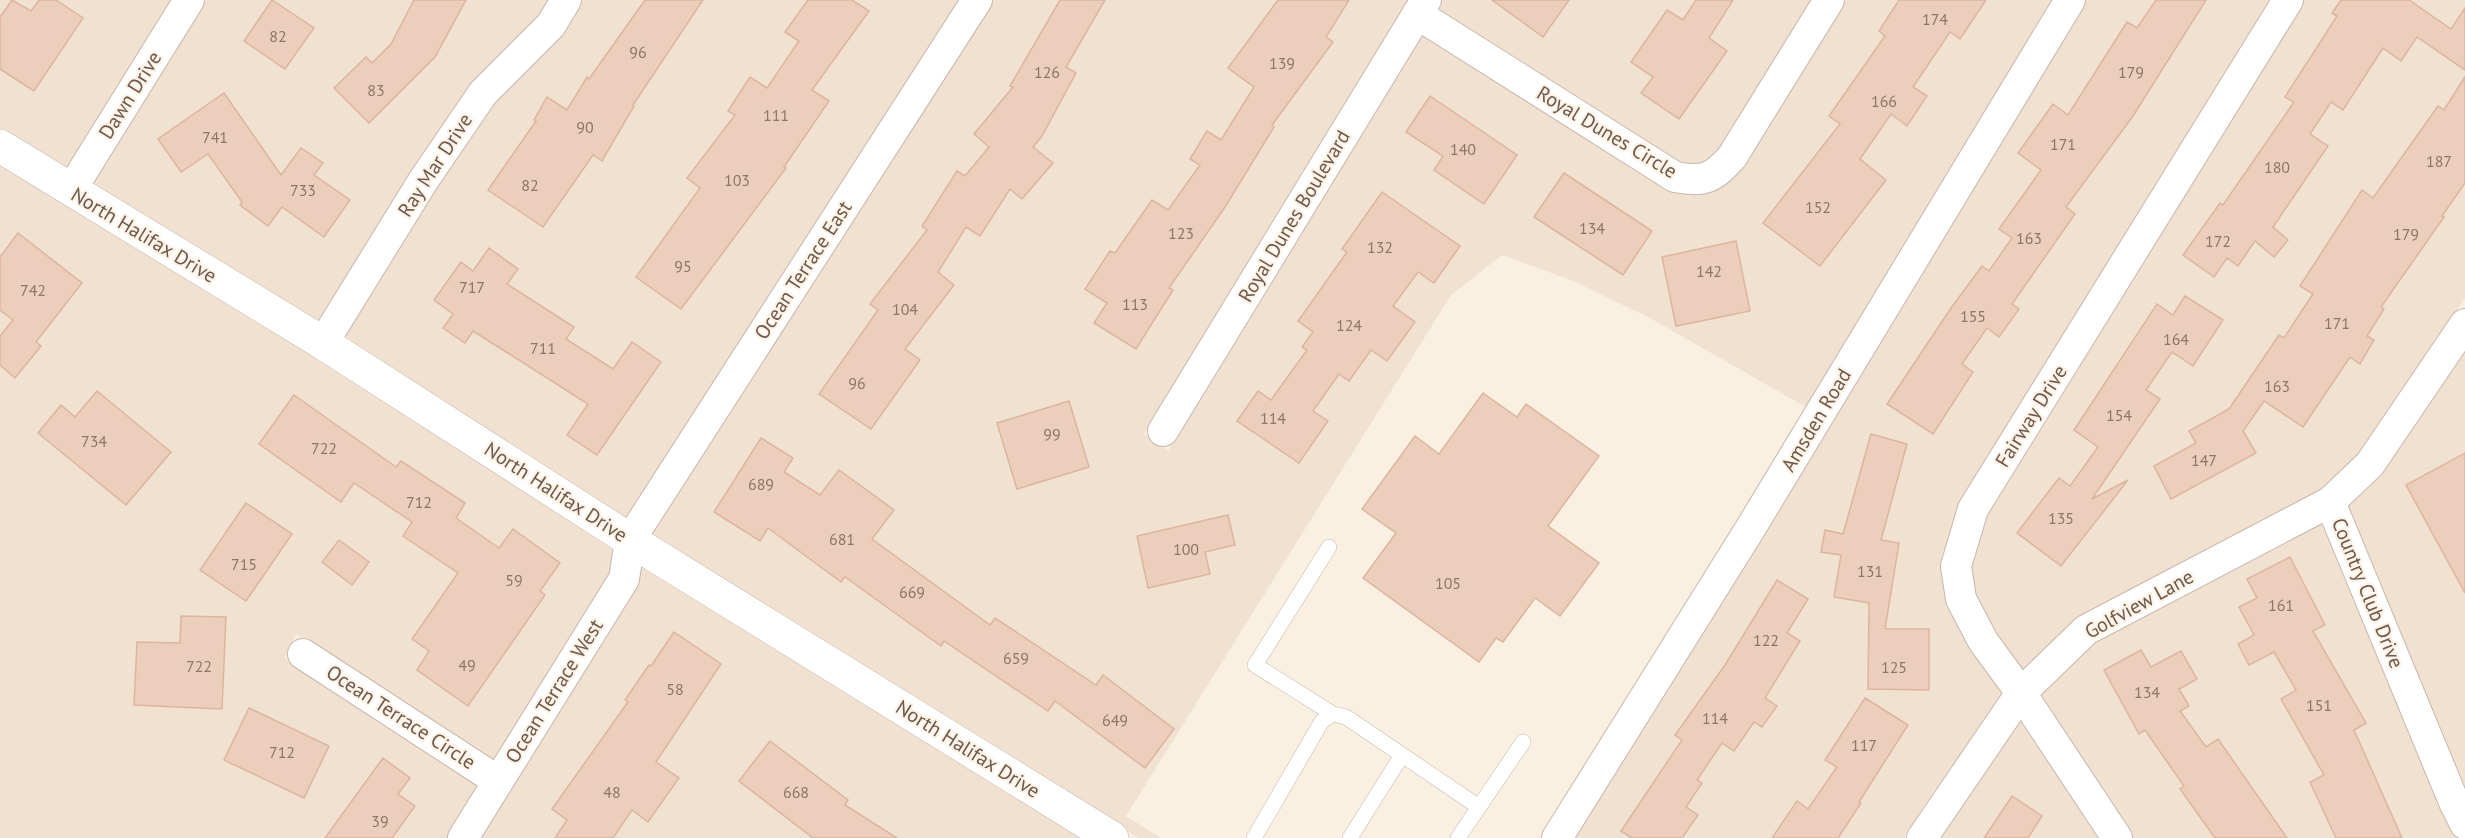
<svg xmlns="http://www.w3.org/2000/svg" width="2465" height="838" viewBox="0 0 2465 838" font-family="'PT Sans',sans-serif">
  <rect width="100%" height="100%" fill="#f9f0e2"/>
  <g fill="#f0e1d1">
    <path d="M0,0H172L65,171L0,130Z"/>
    <path d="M206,0H549L540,15L471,83L411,173L317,324L90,187Z"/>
    <path d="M583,0H960L625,520L342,340L434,190L494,103L563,34Z"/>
    <path d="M994,0H1408L1144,434L1168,451L1423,33L1669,189L1700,194L1726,185L1744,166L1846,0H2053L1806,407L1650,318L1571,280L1502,255L1451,295L1126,816L1161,838H1138L649,536Z"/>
    <path d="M1443,0H1812L1721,147L1708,161L1693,166L1679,163L1437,11Z"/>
    <path d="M2087,0H2271L1943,560L2004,692L1923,807L1905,838H1574L1762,537Z"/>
    <path d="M2305,0H2465V298L2359,454L2322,489L2078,617L2022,671L1994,634L1974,596L1970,568L1986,517Z"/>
    <path d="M0,162L317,355L615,545L611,573L493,761L296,634L285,658L479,784L446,838H0Z"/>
    <path d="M2465,350V796L2347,506L2381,473Z"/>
    <path d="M2324,522L2442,808L2457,838H2133L2039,696L2094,642Z"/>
    <path d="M641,562L1087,838H481L636,588Z"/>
    <path d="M2022,718L2101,838H1939Z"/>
  </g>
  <g fill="#eccebc" stroke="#ddb59e" stroke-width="1.5">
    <path d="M12,0L31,11L39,0H56L83,18L34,91L0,69V17Z"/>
    <path d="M272,0L314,28L285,69L244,41Z"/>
    <path d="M414,0H466L435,57L369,123L334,88L366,57L372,63L391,44Z"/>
    <path d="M645,0H703L633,105L634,106L602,161L593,155L543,227L488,190L536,121L534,120L547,97L567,110L587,77L589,79Z"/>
    <path d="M808,0H852L869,11L812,90L829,101L784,167L786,168L681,309L636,277L700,188L687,178L735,115L728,111L750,77L767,88L799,41L785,32Z"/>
    <path d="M1060,0H1105L1066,67L1076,73L1042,136L1033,147L1053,163L1022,199L1010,189L980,236L966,227L938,272L954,285L905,349L920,360L871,429L819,394L878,310L870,304L927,230L922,226L957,171L965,176L989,147L974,134L1013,87L1010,86Z"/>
    <path d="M1278,0H1349L1326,37L1333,42L1272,125L1274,127L1225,207L1169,288L1173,290L1136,349L1094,323L1107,303L1085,289L1110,251L1115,253L1152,200L1168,210L1200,165L1190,159L1207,131L1221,140L1254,87L1228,68Z"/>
    <path d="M1492,0H1569L1543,37Z"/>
    <path d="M1696,0H1733L1709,38L1727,51L1679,119L1641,93L1653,77L1631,62L1667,10L1683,20Z"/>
    <path d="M1899,0H1986L1960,39L1950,32L1913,87L1927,96L1907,126L1891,114L1860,159L1886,180L1820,266L1763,223L1840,124L1829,116L1885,36L1879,31Z"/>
    <path d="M2156,0H2206L2133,116L2066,207L2075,214L2012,304L2019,309L1999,337L1987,328L1962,364L1973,372L1933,434L1887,404L1951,308L1982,266L1989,271L2012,238L1999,229L2041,170L2018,153L2053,104L2068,115L2127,22L2137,28Z"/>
    <path d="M2341,0H2409L2451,29L2465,8V70L2417,37L2401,61L2383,48L2343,110L2331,102L2310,134L2328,146L2273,227L2288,240L2274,257L2255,241L2238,266L2227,258L2214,277L2183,255L2220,203L2223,205L2294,102L2285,97L2337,16L2332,13Z"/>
    <path d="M2465,77V183L2442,216L2444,217L2381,307L2384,309L2367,336L2374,340L2360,364L2350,357L2303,427L2264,401L2243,431L2256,453L2171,499L2154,466L2196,443L2189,431L2229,409L2279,335L2284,338L2313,294L2300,286L2362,190L2373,198L2438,106L2444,110Z"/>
    <path d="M224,93L281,175L301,148L323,163L314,175L350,200L324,237L282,207L268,226L240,205L242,202L208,154L181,172L158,139Z"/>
    <path d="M1430,96L1517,155L1484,204L1434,170L1443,156L1406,132Z"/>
    <path d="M1564,173L1652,231L1623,275L1534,217Z"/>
    <path d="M1382,192L1460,246L1434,283L1418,272L1393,306L1415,322L1387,361L1371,350L1349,381L1339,374L1313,411L1328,421L1299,463L1237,421L1258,391L1271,400L1307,350L1302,347L1313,332L1298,321L1347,252L1342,249Z"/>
    <path d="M18,233L82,283L36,342L41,346L15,378L0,365V336L13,320L0,310V257Z"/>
    <path d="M1736,241L1750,311L1676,326L1662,257Z"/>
    <path d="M489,248L518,269L507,284L574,327L566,339L613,369L632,342L661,362L597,455L567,435L588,404L473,331L465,343L443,328L453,314L434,300L461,262L473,271Z"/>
    <path d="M2185,296L2223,320L2193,366L2172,352L2146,390L2160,399L2092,499L2128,480L2061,566L2017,533L2059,478L2070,486L2098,447L2074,430L2157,304L2173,315Z"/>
    <path d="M97,391L171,452L126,505L38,433L61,405L75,417Z"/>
    <path d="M1483,393L1517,417L1526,404L1599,456L1548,526L1599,563L1560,616L1535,598L1503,642L1496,638L1479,662L1363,578L1396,533L1362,509L1415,436L1439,454Z"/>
    <path d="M294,395L396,467L401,461L465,503L456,518L499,548L513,529L560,563L540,591L545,595L468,706L417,670L429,651L412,639L458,573L403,536L412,522L354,483L341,502L259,444Z"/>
    <path d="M1069,401L1089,467L1017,489L997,423Z"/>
    <path d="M1871,434L1907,444L1881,540L1899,543L1885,629H1929V690L1868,689L1869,603L1834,597L1841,555L1821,552L1825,530L1843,534Z"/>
    <path d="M761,438L793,458L784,472L820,495L839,470L894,510L872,539L990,625L995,618L1096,685L1103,675L1174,729L1145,768L1055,701L1048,711L944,641L941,646L845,577L841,582L768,528L760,541L714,512Z"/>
    <path d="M2465,453V593L2406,485Z"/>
    <path d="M246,503L292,534L246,601L200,570Z"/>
    <path d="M1228,515L1235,545L1205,552L1210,574L1148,588L1137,536Z"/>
    <path d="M339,540L369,562L352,585L322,562Z"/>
    <path d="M2290,557L2325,625L2313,631L2366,723L2354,730L2402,838H2336L2310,782L2324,775L2281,699L2296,690L2274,652L2249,665L2238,644L2254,635L2239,607L2257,598L2247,579Z"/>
    <path d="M1777,580L1808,599L1787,633L1800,641L1765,698L1777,706L1762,727L1754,722L1734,751L1722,743L1697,780L1702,783L1686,807L1698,815L1682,838H1632L1621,831L1682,740L1675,735L1725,665Z"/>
    <path d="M181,616L226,617L222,709L134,705L137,642L180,643Z"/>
    <path d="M674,632L721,664L656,762L679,778L648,822L632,810L613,838H555L567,820L552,809L628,702L625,700L649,665L651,666Z"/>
    <path d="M2141,650L2151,667L2181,651L2197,679L2179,689L2189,706L2180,711L2206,747L2218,739L2287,838H2215L2180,789L2184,786L2145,730L2139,734L2104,670Z"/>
    <path d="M1865,698L1908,725L1859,802L1861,803L1838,838H1772L1797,801L1808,809L1837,767L1825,760Z"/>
    <path d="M249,708L329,746L304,798L224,760Z"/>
    <path d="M770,741L848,800L845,805L897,838H813L739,781Z"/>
    <path d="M383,758L410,778L398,794L415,806L392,838H325Z"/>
    <path d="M2012,796L2042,816L2028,838H1984Z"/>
  </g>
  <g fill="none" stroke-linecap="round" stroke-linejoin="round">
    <g stroke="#c8b7aa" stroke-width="16">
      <g id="service">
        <path d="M1329,547L1255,665L1333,714"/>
        <path d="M1254,838L1322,721L1333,714L1346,717L1479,807"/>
        <path d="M1350,838L1402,755"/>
        <path d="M1458,838L1523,742"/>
      </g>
    </g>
    <g stroke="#c8b7aa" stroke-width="32">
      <g id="minor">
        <path d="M1417,14L1675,177C1705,182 1712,179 1732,157L1829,0"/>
        <path d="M71,190L189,0"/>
        <path d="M323,343L423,181L483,93L551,25L566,0"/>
        <path d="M1163,431L1426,0"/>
        <path d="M2330,502L2454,802L2465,824"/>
        <path d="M303,654L498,781"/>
        <path d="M463,838L624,579L630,540L977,0"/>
        <path d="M1557,838L1750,529L2070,0"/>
        <path d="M1922,838L2021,693L2086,630L2330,502L2370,464L2465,324"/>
        <path d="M2117,838L2021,693L1983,641L1961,599L1956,566L1973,509L2288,0"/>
      </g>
    </g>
    <g stroke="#c8b7aa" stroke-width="34">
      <path id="tertiary" d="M0,146L323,343L630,540L1112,838"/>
    </g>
    <use href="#service" stroke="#fff" stroke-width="15"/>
    <use href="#minor" stroke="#fff" stroke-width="30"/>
    <use href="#tertiary" stroke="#fff" stroke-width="33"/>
  </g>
  <g text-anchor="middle" stroke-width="4.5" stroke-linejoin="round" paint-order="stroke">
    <g font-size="16" fill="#8e7567">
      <text x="1935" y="25">174</text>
      <text x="278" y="42">82</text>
      <text x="638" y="58">96</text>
      <text x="1282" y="69">139</text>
      <text x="1047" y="78">126</text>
      <text x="2131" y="78">179</text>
      <text x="376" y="96">83</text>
      <text x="1884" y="107">166</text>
      <text x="776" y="121">111</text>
      <text x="585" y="133">90</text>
      <text x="215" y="143">741</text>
      <text x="2063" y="150">171</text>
      <text x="1463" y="155">140</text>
      <text x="2439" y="167">187</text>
      <text x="2277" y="173">180</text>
      <text x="737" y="186">103</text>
      <text x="530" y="191">82</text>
      <text x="303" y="196">733</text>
      <text x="1818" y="213">152</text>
      <text x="1592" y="234">134</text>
      <text x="1181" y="239">123</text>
      <text x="2406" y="240">179</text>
      <text x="2029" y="244">163</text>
      <text x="2218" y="247">172</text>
      <text x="1380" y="253">132</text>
      <text x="683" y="272">95</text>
      <text x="1709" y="277">142</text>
      <text x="472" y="293">717</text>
      <text x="33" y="296">742</text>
      <text x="1135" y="310">113</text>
      <text x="905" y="315">104</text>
      <text x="1973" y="322">155</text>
      <text x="2337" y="329">171</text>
      <text x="1349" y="331">124</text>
      <text x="2176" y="345">164</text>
      <text x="543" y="354">711</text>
      <text x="857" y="389">96</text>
      <text x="2277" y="392">163</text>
      <text x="2119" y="421">154</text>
      <text x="1273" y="424">114</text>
      <text x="1052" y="440">99</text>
      <text x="94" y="447">734</text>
      <text x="324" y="454">722</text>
      <text x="2204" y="466">147</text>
      <text x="761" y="490">689</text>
      <text x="419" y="508">712</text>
      <text x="2061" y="524">135</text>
      <text x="842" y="545">681</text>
      <text x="1186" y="555">100</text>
      <text x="244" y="570">715</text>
      <text x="1870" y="577">131</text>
      <text x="514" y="586">59</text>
      <text x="1448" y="589">105</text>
      <text x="912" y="598">669</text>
      <text x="2281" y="611">161</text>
      <text x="1766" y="646">122</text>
      <text x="1016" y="664">659</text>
      <text x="467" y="671">49</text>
      <text x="199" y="672">722</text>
      <text x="1894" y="673">125</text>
      <text x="675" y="695">58</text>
      <text x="2147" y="698">134</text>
      <text x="2319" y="711">151</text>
      <text x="1715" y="724">114</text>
      <text x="1115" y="726">649</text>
      <text x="1864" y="751">117</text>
      <text x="282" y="758">712</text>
      <text x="612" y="798">48</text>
      <text x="796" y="798">668</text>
      <text x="380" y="827">39</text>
    </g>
    <g font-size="20" fill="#6e574b" stroke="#fdf4e7">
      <text transform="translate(130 95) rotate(-58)" y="7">Dawn Drive</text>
      <text transform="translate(1607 132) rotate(31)" y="7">Royal Dunes Circle</text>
      <text transform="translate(435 165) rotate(-57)" y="7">Ray Mar Drive</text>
      <text transform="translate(1294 216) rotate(-59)" y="7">Royal Dunes Boulevard</text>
      <text transform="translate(144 235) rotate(31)" y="7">North Halifax Drive</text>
      <text transform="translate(803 270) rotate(-57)" y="7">Ocean Terrace East</text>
      <text transform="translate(2031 416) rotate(-58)" y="7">Fairway Drive</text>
      <text transform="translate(1816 420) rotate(-59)" y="7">Amsden Road</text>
      <text transform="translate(556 492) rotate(33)" y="7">North Halifax Drive</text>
      <text transform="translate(2368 593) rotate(68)" y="7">Country Club Drive</text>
      <text transform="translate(2139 604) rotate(-29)" y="7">Golfview Lane</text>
      <text transform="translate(554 691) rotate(-58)" y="7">Ocean Terrace West</text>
      <text transform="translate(401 717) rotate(33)" y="7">Ocean Terrace Circle</text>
      <text transform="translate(968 749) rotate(32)" y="7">North Halifax Drive</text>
    </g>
  </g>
</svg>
